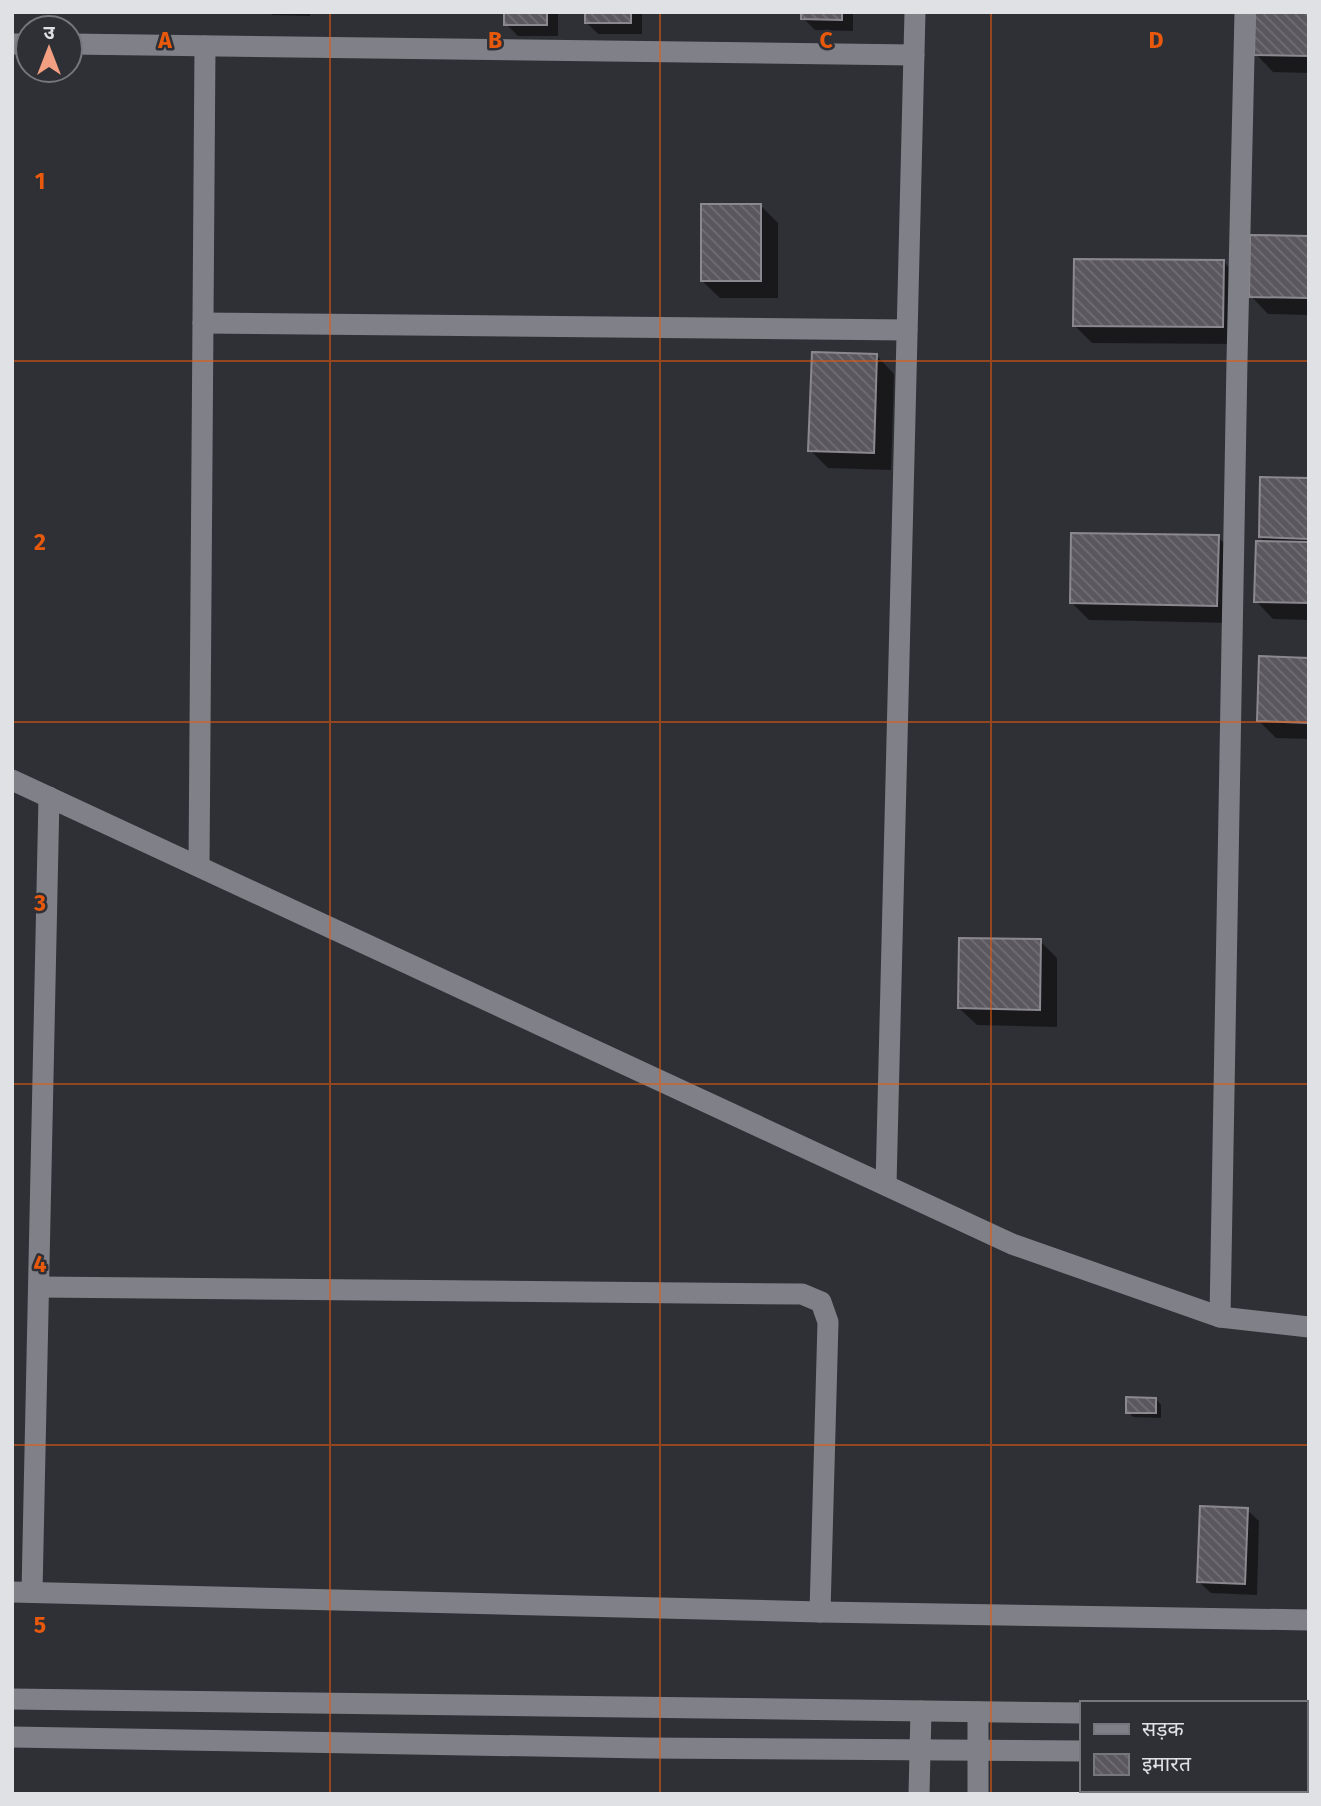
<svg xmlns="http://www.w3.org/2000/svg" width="1321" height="1806" viewBox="0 0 1321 1806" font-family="'Fira Sans','Noto Sans Devanagari',sans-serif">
  <defs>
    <pattern id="building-back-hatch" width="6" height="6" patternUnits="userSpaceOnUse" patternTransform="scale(1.75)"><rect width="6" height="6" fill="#5a575e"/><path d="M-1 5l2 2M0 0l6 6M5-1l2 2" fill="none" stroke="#716f75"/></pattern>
  </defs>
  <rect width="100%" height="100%" fill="#2f3036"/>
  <g fill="#0007">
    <path d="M270,12H310V16L272,15Z"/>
    <path d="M506,12H558V36H518L506,24Z"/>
    <path d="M587,12H642V34H598L586,22Z"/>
    <path d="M803,12H853V31L815,30L803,18Z"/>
    <path d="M1309,12V73L1273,72L1256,54Z"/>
    <path d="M761,206L778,223V298H720L702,281Z"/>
    <path d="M1309,238V315L1268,314L1251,296Z"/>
    <path d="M1224,262L1241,280L1240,344L1092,343L1074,325Z"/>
    <path d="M877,356L894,374L891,470L828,468L810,450Z"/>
    <path d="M1309,480V620L1273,619L1256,601L1266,543L1260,537Z"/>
    <path d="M1218,537L1236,555L1234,623L1089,620L1072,603Z"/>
    <path d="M1309,660V739L1276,738L1259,721Z"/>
    <path d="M1040,941L1057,958V1027L977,1025L959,1008Z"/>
    <path d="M1156,1399L1161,1405V1418L1133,1417L1128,1412Z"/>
    <path d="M1247,1510L1259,1521L1257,1595L1211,1593L1199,1582Z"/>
  </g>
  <g fill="url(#building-back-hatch)" stroke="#8b888f" stroke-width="2">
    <rect x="504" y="12" width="43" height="13"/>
    <rect x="585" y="12" width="46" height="11"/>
    <path d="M801,12H842V20L801,19Z"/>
    <path d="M1255,12H1309V56L1254,55Z"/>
    <rect x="701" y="204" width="60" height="77"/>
    <path d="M1250,235L1309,236V298L1249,297Z"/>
    <path d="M1074,259L1224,260L1223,327L1073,326Z"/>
    <path d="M812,352L877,354L874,453L808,451Z"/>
    <path d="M1260,477L1309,478V539L1259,537Z"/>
    <path d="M1071,533L1219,535L1217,606L1070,603Z"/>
    <path d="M1256,541L1309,542V603L1254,602Z"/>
    <path d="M1259,656L1309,658V723L1257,721Z"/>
    <path d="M959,938L1041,939L1040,1010L958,1008Z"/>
    <path d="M1126,1397L1156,1398V1413H1126Z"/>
    <path d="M1200,1506L1248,1508L1245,1584L1197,1582Z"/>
  </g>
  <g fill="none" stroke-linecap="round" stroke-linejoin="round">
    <g stroke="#808188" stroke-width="21">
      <path d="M12,44H28"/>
      <path d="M70,44L914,55"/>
      <path d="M203,323L907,330"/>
      <path d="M12,780L1012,1244L1220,1317L1309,1327"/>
      <path d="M199,866L205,46"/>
      <path d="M886,1185L915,12"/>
      <path d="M39,1287L802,1294L821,1302L828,1322L820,1612"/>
      <path d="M1220,1317L1237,361L1245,12"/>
      <path d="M12,1592L820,1612L1309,1620"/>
      <path d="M32,1592L49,797"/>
      <path d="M12,1699L1081,1713"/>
      <path d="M1305,1720H1309"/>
      <path d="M12,1737L646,1748L1081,1751"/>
      <path d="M1305,1753H1309"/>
      <path d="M919,1794L921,1711"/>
      <path d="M978,1794V1712"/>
    </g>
  </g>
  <path fill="none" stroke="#e8590c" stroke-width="2" stroke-opacity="0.55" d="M330,12V1794M660,12V1794M991,12V1794M12,361H1309M12,722H1309M12,1084H1309M12,1445H1309"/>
  <g font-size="23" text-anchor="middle" font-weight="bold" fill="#e8590c" stroke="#2f3036" stroke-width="5" stroke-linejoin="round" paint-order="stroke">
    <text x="165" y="48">A</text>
    <text x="495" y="48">B</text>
    <text x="826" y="48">C</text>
    <text x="1156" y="48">D</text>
    <text x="40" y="189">1</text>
    <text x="40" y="550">2</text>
    <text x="40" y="911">3</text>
    <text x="40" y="1272">4</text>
    <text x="40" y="1633">5</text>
  </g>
  <rect width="1321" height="1806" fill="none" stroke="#e0e1e5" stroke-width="28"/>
  <rect x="1080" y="1701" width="228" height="91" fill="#2f3036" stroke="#76777c" stroke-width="2"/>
  <rect x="1094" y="1724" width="35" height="10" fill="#808188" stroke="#76777c" stroke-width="2"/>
  <text x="1142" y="1736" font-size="21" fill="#e0e1e5">सड़क</text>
  <rect x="1094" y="1754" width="35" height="21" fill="url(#building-back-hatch)" stroke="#76777c" stroke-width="2"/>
  <text x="1142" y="1771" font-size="21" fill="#e0e1e5">इमारत</text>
  <g transform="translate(49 49)"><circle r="33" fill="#2f3036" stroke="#76777c" stroke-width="2"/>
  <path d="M0-5L12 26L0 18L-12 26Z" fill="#f39f82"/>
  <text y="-10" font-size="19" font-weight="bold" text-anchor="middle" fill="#e0e1e5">उ</text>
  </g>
</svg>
